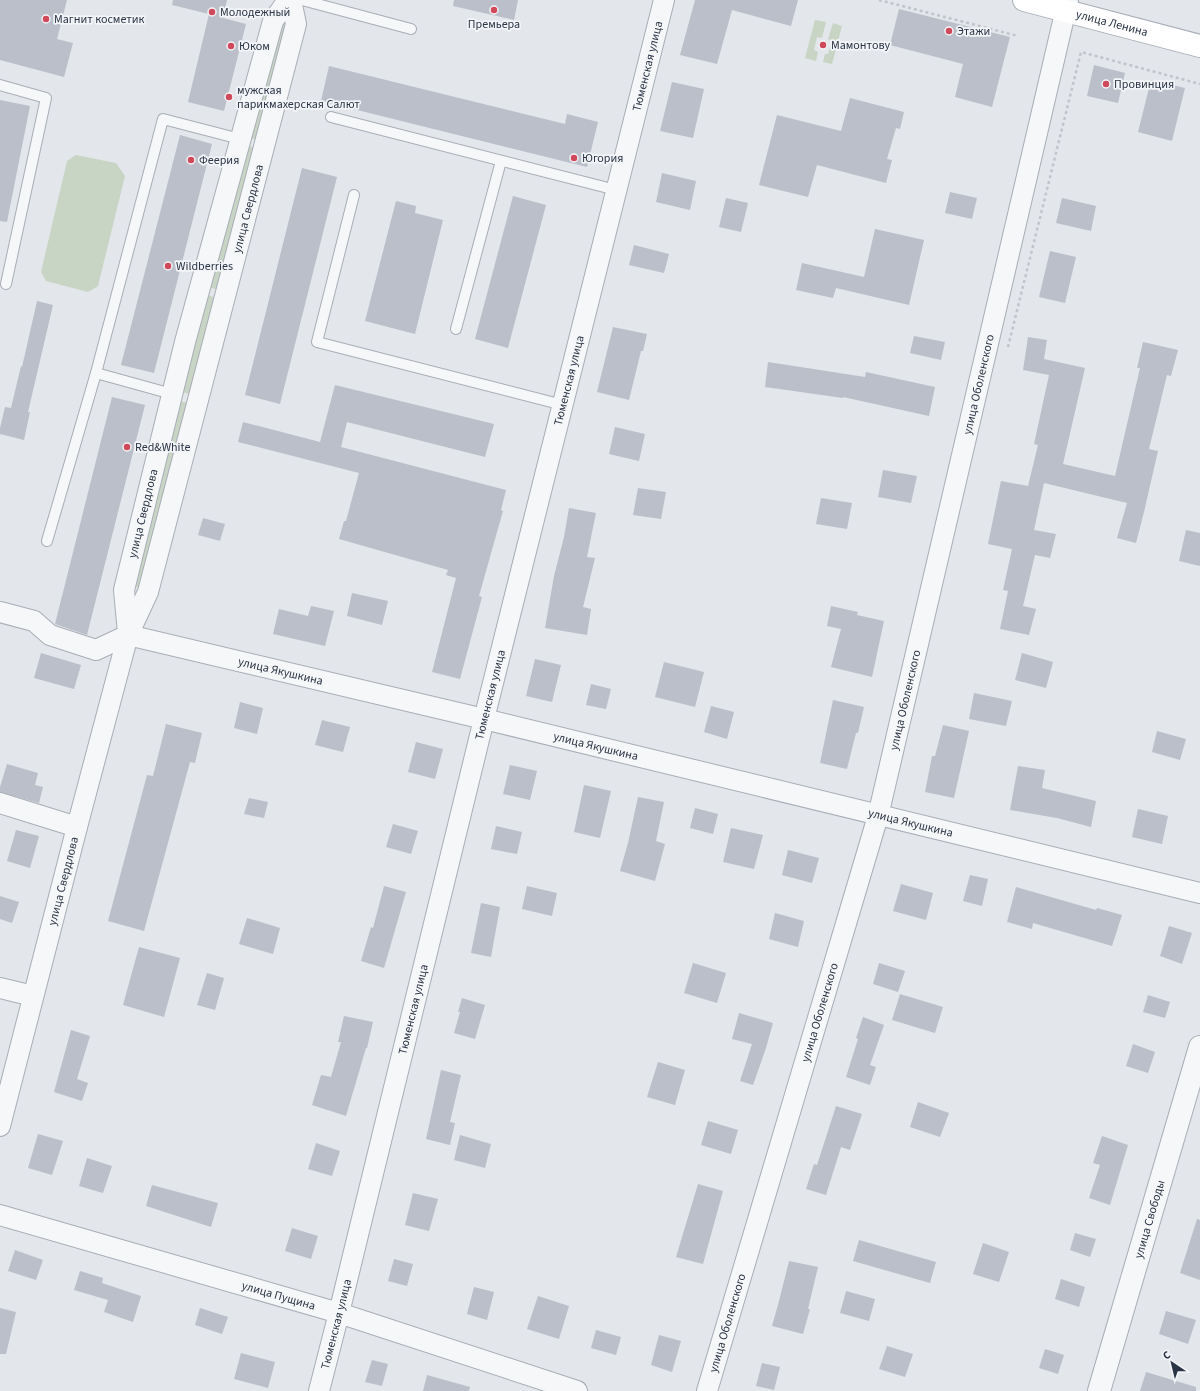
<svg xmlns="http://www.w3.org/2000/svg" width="1200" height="1391" viewBox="0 0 1200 1391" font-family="'Source Sans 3',sans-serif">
  <rect width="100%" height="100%" fill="#e3e6eb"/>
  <g fill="#c8d5c4">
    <path d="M815,20L826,22L822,38L817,37L814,50L818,52L816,61L805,58Z"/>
    <path d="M274,22L292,27L262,141L245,137Z"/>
    <path d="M833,23L842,26L832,64L823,62L825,54H828L832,41L828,39Z"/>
    <path d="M242,144L259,149L222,291L205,286Z"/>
    <path d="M76,155L116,163L125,176L98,286L88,292L46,281L41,272L67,161Z"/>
    <path d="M203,294L221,299L195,395L177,391Z"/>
    <path d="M175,400L192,404L145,589L129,585Z"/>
  </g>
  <g fill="#babfc9">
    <path d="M0,0H67L57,39L73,43L64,77L0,60Z"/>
    <path d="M173,0H227L223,18L246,24L224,111L188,102L209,14L172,5Z"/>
    <path d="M454,0H518L514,20L453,6Z"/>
    <path d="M695,0H798L791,26L732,10L717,64L680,55Z"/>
    <path d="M899,9L1010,37L992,107L955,97L963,64L890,45Z"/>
    <path d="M1094,65L1125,73L1118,103L1087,96Z"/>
    <path d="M329,66L565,124L567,114L598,122L587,167L321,101Z"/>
    <path d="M1151,80L1185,88L1172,141L1138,132Z"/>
    <path d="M672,82L704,89L693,138L660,131Z"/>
    <path d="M850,98L904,112L900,129L896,128L887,159L892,160L886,183L817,165L808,197L759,185L777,115L841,131Z"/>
    <path d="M0,100L30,106L7,222L0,221Z"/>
    <path d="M180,135L212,144L154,373L121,365Z"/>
    <path d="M302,168L337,177L280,404L245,395Z"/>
    <path d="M662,173L696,181L690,210L656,202Z"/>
    <path d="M950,192L977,198L972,219L945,213Z"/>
    <path d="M513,196L546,205L508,348L475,339Z"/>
    <path d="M726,198L748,203L741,232L719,227Z"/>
    <path d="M1062,198L1096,206L1091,231L1056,223Z"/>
    <path d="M396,201L416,206L415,213L443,220L415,334L365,321Z"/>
    <path d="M875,229L924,240L909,305L836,288L833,298L796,290L802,263L864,277Z"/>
    <path d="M634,245L669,254L664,273L629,265Z"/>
    <path d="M1050,251L1076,257L1065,303L1039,297Z"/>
    <path d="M37,301L53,305L28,412H30L24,440L0,434V428L5,407L11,408L21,366L22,367Z"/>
    <path d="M613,327L647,334L643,351H641L629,400L597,392Z"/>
    <path d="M914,336L945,342L941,360L910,353Z"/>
    <path d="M1028,337L1047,340L1044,359L1085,368L1063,464L1115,476L1140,368H1137L1143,342L1178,350L1171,376L1167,375L1149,449L1158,451L1144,512L1136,543L1117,538L1127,503L1044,483L1034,530L1056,534L1050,558L1035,555L1023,606L1036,609L1029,635L1000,629L1008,591L1003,590L1012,549L988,544L1001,481L1028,486L1038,445L1034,444L1049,375L1023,370Z"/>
    <path d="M768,362L865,377L866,372L935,387L929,416L843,397V398L765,387Z"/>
    <path d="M335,385L494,424L485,457L347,422L341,447L506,490L501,510L503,511L479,596L482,597L460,679L432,672L456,578L446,575L448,570L339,539L344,521H346L359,473L238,442L243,422L320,442Z"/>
    <path d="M112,397L145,405L87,635L55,624Z"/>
    <path d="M615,427L645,434L639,461L609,454Z"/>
    <path d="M883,470L917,476L911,503L878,497Z"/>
    <path d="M638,488L666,492L661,519L633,515Z"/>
    <path d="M821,498L852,503L847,529L816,524Z"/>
    <path d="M569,508L596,513L587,557L595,558L583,607L591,609L587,635L545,628L554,576L564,537Z"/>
    <path d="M203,518L225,524L220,541L198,535Z"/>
    <path d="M1186,530L1200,533V566L1179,561Z"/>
    <path d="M352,593L388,601L382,625L347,616Z"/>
    <path d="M311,606L334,611L325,646L273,634L279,609L308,616Z"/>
    <path d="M831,606L858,612L857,615L884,621L872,677L831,667L841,629L827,626Z"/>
    <path d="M41,653L81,665L74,689L34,678Z"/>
    <path d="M1022,653L1053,662L1046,688L1015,680Z"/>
    <path d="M535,659L561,665L552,702L526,696Z"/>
    <path d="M664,662L704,672L695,707L655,697Z"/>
    <path d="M591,684L611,689L606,709L586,705Z"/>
    <path d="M974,693L1012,701L1006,726L969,719Z"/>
    <path d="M833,700L864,707L858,733H856L847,769L820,763Z"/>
    <path d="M240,702L263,708L257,734L234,728Z"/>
    <path d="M711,706L734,712L727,739L704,732Z"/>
    <path d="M322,720L350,727L343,752L315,745Z"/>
    <path d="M166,724L202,733L195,763L190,762L144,931L108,921L147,775L153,776Z"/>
    <path d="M943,725L969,731L954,798L925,792L932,756H935Z"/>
    <path d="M1157,731L1186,739L1180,760L1152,752Z"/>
    <path d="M416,742L443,749L435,779L408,772Z"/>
    <path d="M7,764L38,773L35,785L43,787L39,803L0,792V787Z"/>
    <path d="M510,765L537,771L530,800L503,794Z"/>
    <path d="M1018,766L1045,770L1042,788L1096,801L1091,827L1057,818L1010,810Z"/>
    <path d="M584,785L611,791L600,838L574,832Z"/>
    <path d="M638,797L664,802L656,841L665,844L655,881L620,871L628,843Z"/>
    <path d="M249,798L268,802L264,818L244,814Z"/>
    <path d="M695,808L718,814L713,834L690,828Z"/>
    <path d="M1138,809L1168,816L1162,844L1132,837Z"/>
    <path d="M393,824L418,831L411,854L386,847Z"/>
    <path d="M496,826L522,832L517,854L491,849Z"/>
    <path d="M731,828L763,835L754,869L723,862Z"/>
    <path d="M16,830L39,836L30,868L7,861Z"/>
    <path d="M788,850L819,858L812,883L782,875Z"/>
    <path d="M970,875L988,879L982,906L963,901Z"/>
    <path d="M901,884L933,893L926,920L893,911Z"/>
    <path d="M384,886L406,892L384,968L361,961L371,927L373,928Z"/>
    <path d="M527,886L557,893L552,916L522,909Z"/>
    <path d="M1016,887L1096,910L1097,908L1122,915L1112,946L1033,923L1032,929L1007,922Z"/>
    <path d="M0,896L19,902L12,923L0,919Z"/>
    <path d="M481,903L500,907L491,957L471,953Z"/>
    <path d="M775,913L804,921L798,947L769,939Z"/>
    <path d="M247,918L280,928L273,954L239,944Z"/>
    <path d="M1169,926L1192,933L1182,964L1160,956Z"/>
    <path d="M139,947L180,958L164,1017L123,1005Z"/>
    <path d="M693,963L726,973L717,1003L684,993Z"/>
    <path d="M879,963L905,971L898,992L873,984Z"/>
    <path d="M207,973L224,978L215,1010L197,1005Z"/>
    <path d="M900,994L943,1007L935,1033L892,1020Z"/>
    <path d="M1148,995L1170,1002L1165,1018L1143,1012Z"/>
    <path d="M462,998L485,1005L475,1039L454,1033L460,1012H458Z"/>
    <path d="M739,1013L773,1023L766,1048L753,1085L740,1081L752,1044L732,1039Z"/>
    <path d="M344,1016L373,1022L367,1048H366L346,1116L312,1105L321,1075L331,1077L341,1042H338Z"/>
    <path d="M863,1017L884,1025L870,1065L876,1067L870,1085L846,1077L858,1039L856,1038Z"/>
    <path d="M71,1030L90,1036L77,1079L88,1083L82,1101L54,1092Z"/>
    <path d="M1133,1044L1155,1052L1148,1073L1126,1066Z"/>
    <path d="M658,1062L685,1070L675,1105L647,1097Z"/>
    <path d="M441,1070L461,1075L450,1122L455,1123L450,1145L426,1139Z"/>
    <path d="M918,1102L949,1113L940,1137L910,1127Z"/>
    <path d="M836,1106L862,1114L850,1150L841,1147L826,1195L806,1189L814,1164L817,1165Z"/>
    <path d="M708,1121L738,1130L731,1154L701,1145Z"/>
    <path d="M38,1134L63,1141L52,1175L28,1168Z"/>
    <path d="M460,1135L491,1144L485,1168L454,1160Z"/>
    <path d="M1102,1136L1128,1145L1110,1205L1089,1198L1100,1165L1093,1163Z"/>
    <path d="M316,1143L340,1151L332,1176L308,1169Z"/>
    <path d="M87,1158L112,1166L103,1193L79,1186Z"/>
    <path d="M698,1184L723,1191L703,1264L676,1257Z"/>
    <path d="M152,1185L218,1203L211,1227L146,1206Z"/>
    <path d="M413,1193L438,1199L429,1231L405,1225Z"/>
    <path d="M1197,1219L1200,1220V1280L1180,1273Z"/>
    <path d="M292,1228L318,1236L311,1259L285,1251Z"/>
    <path d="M1075,1233L1096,1239L1090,1257L1070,1250Z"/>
    <path d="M859,1240L936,1262L930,1283L853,1261Z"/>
    <path d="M983,1243L1009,1252L999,1282L973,1274Z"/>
    <path d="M15,1250L43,1260L36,1280L8,1271Z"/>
    <path d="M394,1259L413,1264L407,1286L388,1281Z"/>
    <path d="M789,1261L818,1267L808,1309H810L803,1334L772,1326L779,1301Z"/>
    <path d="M80,1271L103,1278L102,1283L141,1296L133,1322L104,1312L108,1300L74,1290Z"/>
    <path d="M1061,1279L1085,1287L1079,1307L1055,1299Z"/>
    <path d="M474,1287L494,1292L487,1320L467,1314Z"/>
    <path d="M846,1291L875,1299L869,1321L840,1313Z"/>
    <path d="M538,1296L569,1306L559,1339L527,1329Z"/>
    <path d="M0,1308L16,1312L6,1354H0Z"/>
    <path d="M200,1308L228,1317L222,1334L195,1325Z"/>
    <path d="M1166,1311L1196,1320L1188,1344L1159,1334Z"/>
    <path d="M596,1330L621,1337L616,1355L591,1348Z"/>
    <path d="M659,1335L681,1341L672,1372L651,1365Z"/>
    <path d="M887,1346L913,1354L905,1377L879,1369Z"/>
    <path d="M1045,1349L1064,1355L1058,1374L1039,1368Z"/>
    <path d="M241,1353L275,1362L268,1388L234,1379Z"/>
    <path d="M372,1360L388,1364L382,1386L365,1382Z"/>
    <path d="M762,1363L780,1367L774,1390L756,1386Z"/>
    <path d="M1146,1372L1196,1387V1391H1140Z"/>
    <path d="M427,1375L470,1387L469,1391H423Z"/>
  </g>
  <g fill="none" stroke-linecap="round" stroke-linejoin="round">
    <g stroke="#a8adb6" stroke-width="12">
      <g id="service">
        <path d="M302,0L411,29"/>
        <path d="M0,85L46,98L6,284"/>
        <path d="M331,117L616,190"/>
        <path d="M354,195L317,342L563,405"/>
        <path d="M456,329L501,161"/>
        <path d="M96,373L163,119L240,139"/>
        <path d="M47,541L96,373L172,394"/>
      </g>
    </g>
    <g stroke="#a8adb6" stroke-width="22">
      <g id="minor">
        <path id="s1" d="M0,612L34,621L50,635L96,650L128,635L484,719L1200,893"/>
        <path id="s2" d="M128,633L124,590L185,342L273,21L288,0"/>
        <path d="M0,803L77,827"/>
        <path d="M0,988L33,996"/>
        <path id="s3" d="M0,1126L77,827L128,635L148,592L296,24L291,0"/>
        <path id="s4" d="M0,1215L339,1313L577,1391"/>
        <path id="s5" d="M319,1391L339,1313L484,719L664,0"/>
        <path id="s6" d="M707,1391L878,816L1068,0"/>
      </g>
    </g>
    <g stroke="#a8adb6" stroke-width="24">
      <g id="tertiary">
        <path id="s7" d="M1099,1391L1200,1047"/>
      </g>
    </g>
    <g stroke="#a8adb6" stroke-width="24">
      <g id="secondary">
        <path id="s8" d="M1024,0L1200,46"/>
      </g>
    </g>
    <g stroke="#c1c4ca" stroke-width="2.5" stroke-dasharray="3 3" stroke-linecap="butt">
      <path d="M879,0L1018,36"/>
      <path d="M1008,347L1081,52L1200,84"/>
    </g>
    <use href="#service" stroke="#f6f7f9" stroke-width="10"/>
    <use href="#minor" stroke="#f6f7f9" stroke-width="20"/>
    <use href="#tertiary" stroke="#f6f7f9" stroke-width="22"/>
    <use href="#secondary" stroke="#fff" stroke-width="22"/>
  </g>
  <g fill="#cf495b" stroke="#f3f5f8" stroke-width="1.5">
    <circle cx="494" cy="10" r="4"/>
    <circle cx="212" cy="12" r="4"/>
    <circle cx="46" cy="19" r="4"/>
    <circle cx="949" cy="31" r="4"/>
    <circle cx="823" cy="45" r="4"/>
    <circle cx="231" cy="46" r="4"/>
    <circle cx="1106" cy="84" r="4"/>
    <circle cx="229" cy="97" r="4"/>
    <circle cx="574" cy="158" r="4"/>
    <circle cx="191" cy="160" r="4"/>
    <circle cx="168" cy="266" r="4"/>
    <circle cx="127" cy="447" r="4"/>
  </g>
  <g text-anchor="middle" stroke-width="3.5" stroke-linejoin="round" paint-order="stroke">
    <g font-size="12" fill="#2b3444" stroke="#f3f5f8" text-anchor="start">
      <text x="220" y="16">Молодежный</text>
      <text x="54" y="23">Магнит косметик</text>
      <text x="494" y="28" text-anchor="middle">Премьера</text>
      <text x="957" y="35">Этажи</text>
      <text x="831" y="49">Мамонтову</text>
      <text x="239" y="50">Юком</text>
      <text x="1114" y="88">Провинция</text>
      <text x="237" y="94">мужская<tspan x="237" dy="14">парикмахерская Салют</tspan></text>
      <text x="582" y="162">Югория</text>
      <text x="199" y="164">Феерия</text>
      <text x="176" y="270">Wildberries</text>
      <text x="135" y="451">Red&amp;White</text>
    </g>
    <g font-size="12" fill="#2b3444" stroke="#f3f5f8">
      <text dy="4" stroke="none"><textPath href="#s8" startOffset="91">улица Ленина</textPath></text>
      <text dy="4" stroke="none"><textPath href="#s5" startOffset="1365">Тюменская улица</textPath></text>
      <text dy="4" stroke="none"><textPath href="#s3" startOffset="951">улица Свердлова</textPath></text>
      <text dy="4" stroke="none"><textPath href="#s5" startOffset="1041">Тюменская улица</textPath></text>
      <text dy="4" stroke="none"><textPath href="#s6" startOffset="1043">улица Оболенского</textPath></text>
      <text dy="4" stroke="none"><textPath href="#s2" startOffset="122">улица Свердлова</textPath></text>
      <text dy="4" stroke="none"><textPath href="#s1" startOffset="297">улица Якушкина</textPath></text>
      <text dy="4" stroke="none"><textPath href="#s5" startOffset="717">Тюменская улица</textPath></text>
      <text dy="4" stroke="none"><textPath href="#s6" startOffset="719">улица Оболенского</textPath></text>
      <text dy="4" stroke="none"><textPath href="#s1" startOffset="621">улица Якушкина</textPath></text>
      <text dy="4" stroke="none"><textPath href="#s1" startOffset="945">улица Якушкина</textPath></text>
      <text dy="4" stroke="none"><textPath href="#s3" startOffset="253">улица Свердлова</textPath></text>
      <text dy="4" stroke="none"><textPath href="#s5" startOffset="393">Тюменская улица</textPath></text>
      <text dy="4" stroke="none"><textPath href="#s6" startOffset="395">улица Оболенского</textPath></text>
      <text dy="4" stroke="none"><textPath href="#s7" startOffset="179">улица Свободы</textPath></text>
      <text dy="4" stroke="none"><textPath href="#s4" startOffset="290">улица Пущина</textPath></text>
      <text dy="4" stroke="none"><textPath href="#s6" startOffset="71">улица Оболенского</textPath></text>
      <text dy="4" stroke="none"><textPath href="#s5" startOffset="69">Тюменская улица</textPath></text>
    </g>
  </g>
  <g transform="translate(1172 1363) rotate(325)" stroke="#f3f5f8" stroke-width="3" paint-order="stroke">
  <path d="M0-3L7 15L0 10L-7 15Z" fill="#2b3444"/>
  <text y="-6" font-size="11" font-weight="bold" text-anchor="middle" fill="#2b3444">С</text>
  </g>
</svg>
